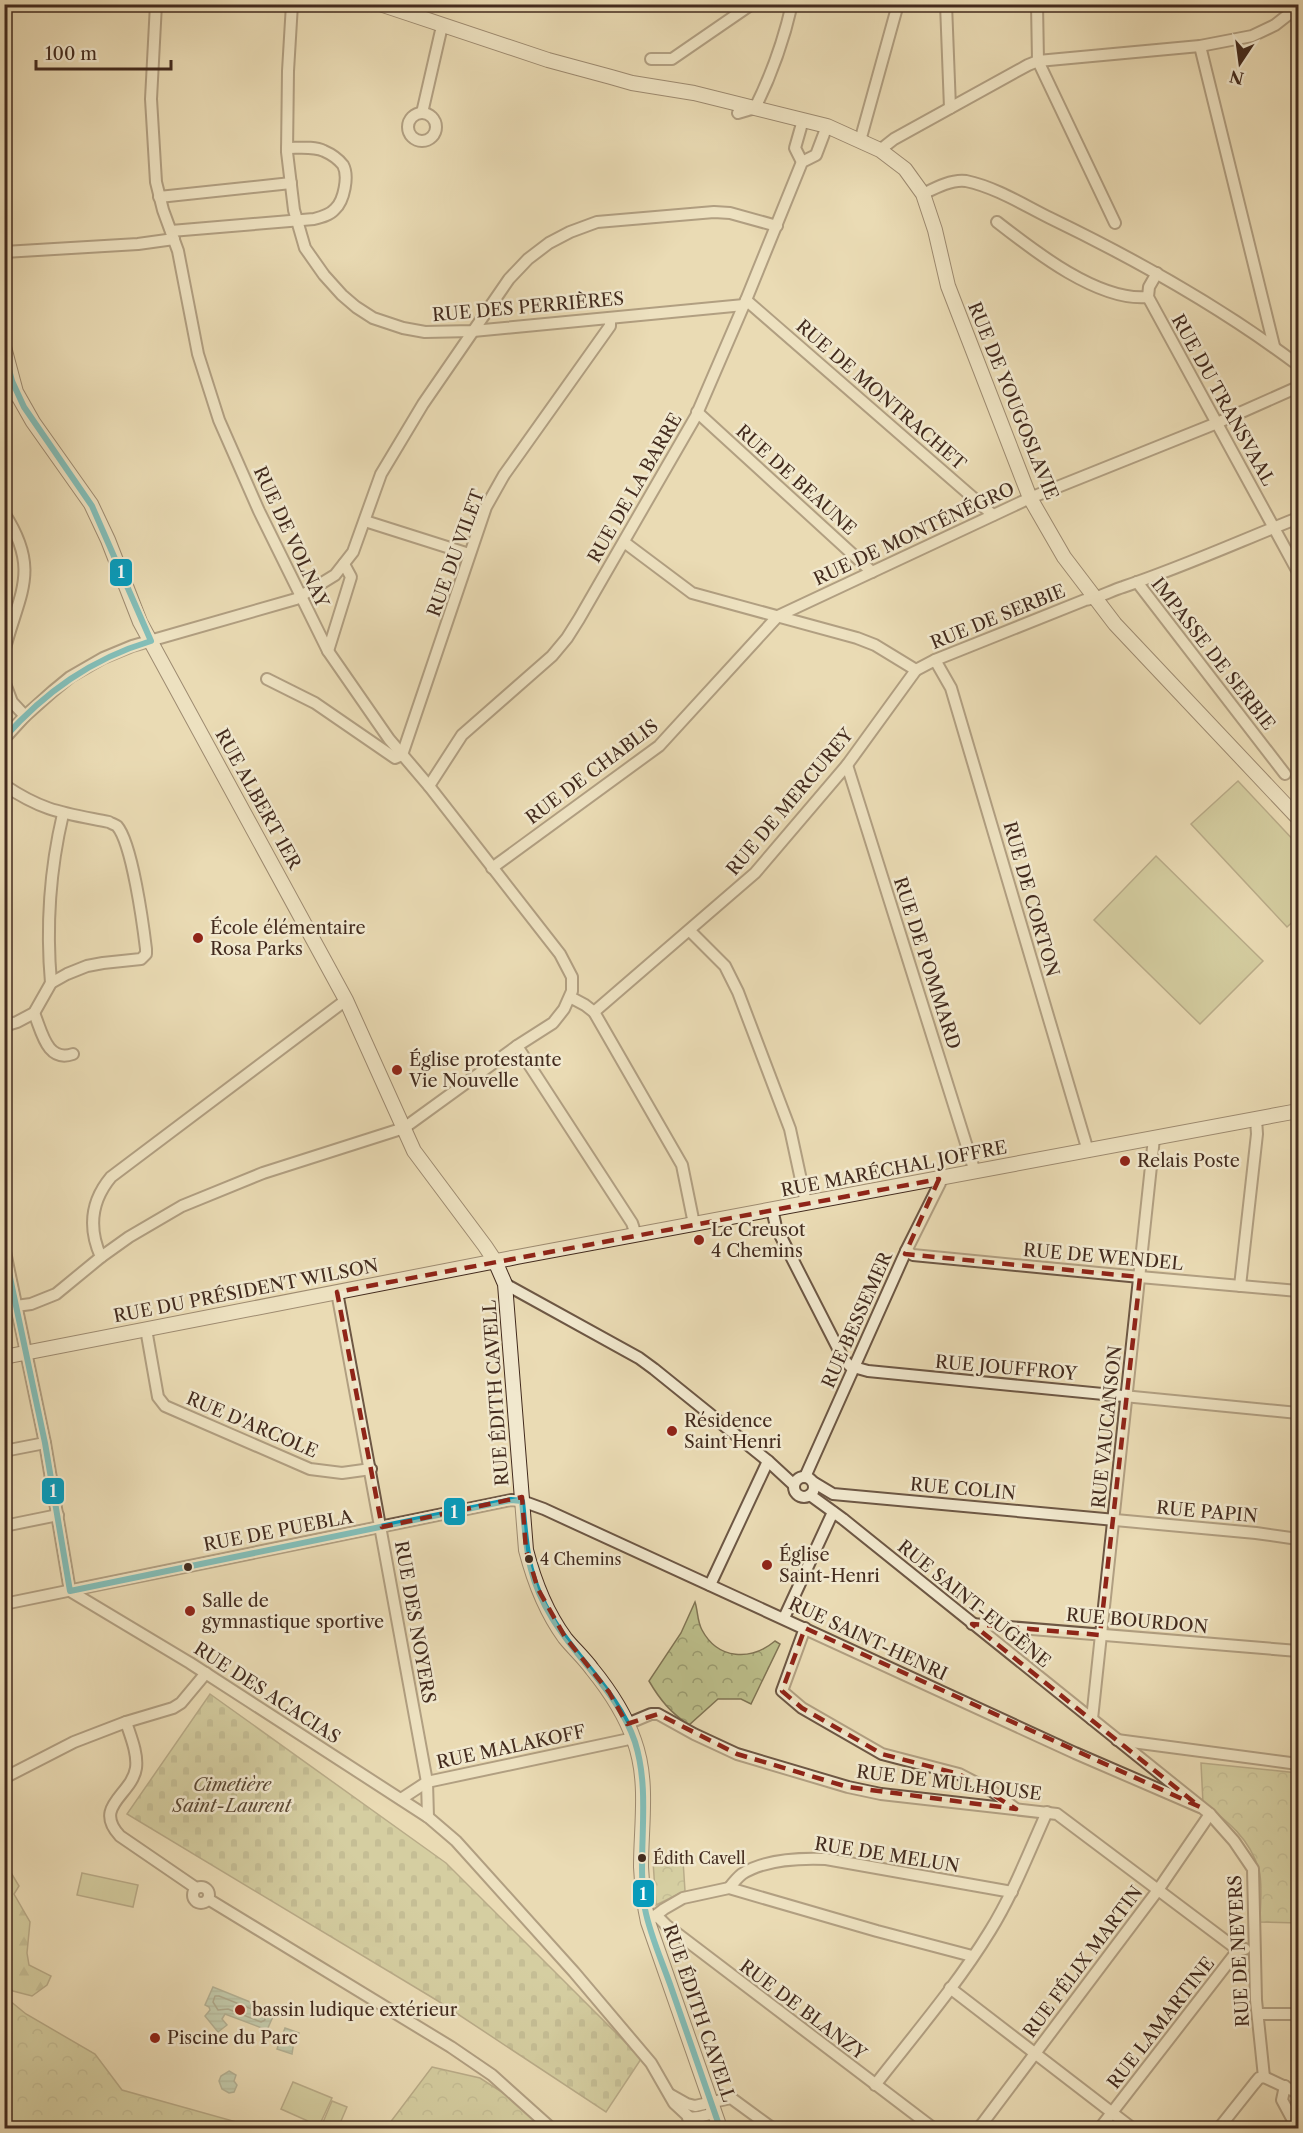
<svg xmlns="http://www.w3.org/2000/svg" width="1303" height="2133" viewBox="0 0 1303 2133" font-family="'Libre Caslon Text',serif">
  <defs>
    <pattern id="forest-firs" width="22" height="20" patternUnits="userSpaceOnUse" patternTransform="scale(1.5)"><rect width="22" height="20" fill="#bcbe8a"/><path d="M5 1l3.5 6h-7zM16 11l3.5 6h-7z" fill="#9a9b70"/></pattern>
    <pattern id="cemetery-stones" width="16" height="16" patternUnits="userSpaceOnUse" patternTransform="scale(1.5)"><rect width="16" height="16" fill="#bcbe8a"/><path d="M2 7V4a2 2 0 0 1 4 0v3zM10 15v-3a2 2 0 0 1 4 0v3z" fill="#9a9b70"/></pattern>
    <pattern id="park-crowns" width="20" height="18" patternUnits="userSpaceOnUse" patternTransform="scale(1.5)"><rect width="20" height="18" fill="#bcbe8a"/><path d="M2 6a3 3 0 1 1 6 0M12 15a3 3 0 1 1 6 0" fill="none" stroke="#9a9b70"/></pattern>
    <pattern id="water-rules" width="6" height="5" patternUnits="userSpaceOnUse" patternTransform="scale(1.5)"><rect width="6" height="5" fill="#99bca7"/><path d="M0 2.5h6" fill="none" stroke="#7e9987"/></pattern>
  </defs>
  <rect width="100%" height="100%" fill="#eadbb4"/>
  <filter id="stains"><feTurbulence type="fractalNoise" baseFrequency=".00333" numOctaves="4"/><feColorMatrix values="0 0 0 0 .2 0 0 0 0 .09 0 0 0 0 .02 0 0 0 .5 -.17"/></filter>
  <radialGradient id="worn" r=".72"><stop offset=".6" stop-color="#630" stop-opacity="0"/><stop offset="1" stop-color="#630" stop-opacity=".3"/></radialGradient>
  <g fill="#bcbe8a" stroke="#807454" stroke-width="1.5">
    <path d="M1238,781L1298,845V917L1287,927L1191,824Z"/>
    <path d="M1156,856L1263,961L1200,1024L1094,920Z"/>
    <path d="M82,1873L138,1885L133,1907L77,1895Z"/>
    <path d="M293,2082L332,2098L319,2126L281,2109Z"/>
    <path d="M332,2101L347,2107L338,2128L321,2127Z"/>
  </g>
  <path fill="url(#forest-firs)" stroke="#807454" stroke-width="1.5" d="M4,1861L19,1886L14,1894L30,1922L27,1953L29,1965L51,1976L47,1985L32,1996L13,1991L5,1983Z"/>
  <path fill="url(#cemetery-stones)" stroke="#807454" stroke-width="1.5" d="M210,1694L446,1863L627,2044L641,2059L606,2112L438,2001L127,1814Z"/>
  <g fill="url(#park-crowns)" stroke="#807454" stroke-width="1.5">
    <path d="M695,1602C698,1611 697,1621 702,1630C718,1660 751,1661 775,1641L780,1644L751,1704L741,1699H718L689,1725C671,1713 660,1700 649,1681L681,1633Z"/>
    <path d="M1201,1763L1298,1773V1923L1260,1922C1260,1906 1263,1885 1259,1870C1250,1839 1228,1821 1203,1803Z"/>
    <path d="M683,1860L685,1891L656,1905L653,1861Z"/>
    <path d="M4,1996L26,2014L95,2054L122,2090L258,2128H5Z"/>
    <path d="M432,2067L480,2078L517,2102L543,2128H386Z"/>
  </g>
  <g fill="url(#water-rules)" stroke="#778270" stroke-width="1.5">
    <path d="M213,1987L275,2012L267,2030L225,2014L222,2019L227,2025L218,2032L205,2016L210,2010L209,2007L205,2005Z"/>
    <path d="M285,2028L299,2033L296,2041H294L292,2054L277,2049Z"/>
    <path d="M229,2071L236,2075L234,2081L237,2085L234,2092L229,2093L222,2089L219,2081L221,2076Z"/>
  </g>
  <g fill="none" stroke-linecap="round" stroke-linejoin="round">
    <path stroke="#6e7462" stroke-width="1.5" d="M215,1996H219L264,2014L265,2020L261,2022L228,2009L218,2010L213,2002Z"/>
    <g stroke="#6d5744" stroke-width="14">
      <g id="street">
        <path d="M292,4L288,71L287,152L294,210L305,248L324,275L342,295L356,307L373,318L403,328L425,332L473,331L744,305"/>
        <path d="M946,4L950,108"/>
        <path d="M1037,4L1038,61L1115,223"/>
        <path d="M1200,46L1274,346"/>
        <path d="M651,59H672L752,4"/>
        <circle cx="422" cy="127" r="14"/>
        <path d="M422,113L442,26"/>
        <path d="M738,113L755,108C771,76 784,39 792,4"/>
        <path d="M860,141L898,4"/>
        <path d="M880,150L894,139L1028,65L1038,61L1200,46L1252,36L1275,25L1298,7"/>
        <path d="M802,162L795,148L803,120"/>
        <path d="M923,194C935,188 952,179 966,181C995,187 1024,205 1050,218C1137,260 1221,307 1298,365"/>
        <path d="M159,197L291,183"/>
        <path d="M997,222C1034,251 1099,302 1148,297"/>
        <path d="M171,231L314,219C322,217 330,215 335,209C344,201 349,176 343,165C339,160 331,154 324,151C314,146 299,148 287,148"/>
        <path d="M4,252L138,244L174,239"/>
        <path d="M1157,273L1149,287L1148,297L1298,572"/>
        <path d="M746,300L993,515"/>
        <path d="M4,400L16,392"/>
        <path d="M697,412L872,572"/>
        <path d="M4,513C42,571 18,595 4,652"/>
        <path d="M365,521L469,554"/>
        <path d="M624,542L692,593L857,638L875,645L916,670"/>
        <path d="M1137,582L1285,774"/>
        <path d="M328,651L351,577L344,564"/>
        <path d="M935,660L951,688L1088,1151"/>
        <path d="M267,679L315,703L395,758L402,755"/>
        <path d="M4,681L12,702L25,716"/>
        <path d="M4,739L25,716L53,691L70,677L103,658L132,646L296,599L335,575L353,552L381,474L423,404L509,279L528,259L549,243L570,232L597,222L714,212L730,213L777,226"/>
        <path d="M402,755L486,507L504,475L610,326V318"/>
        <path d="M847,765L975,1172"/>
        <path d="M4,785C44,812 64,813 109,822C110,823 116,825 117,826C132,843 143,924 146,949V954L141,959L103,963L87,966L67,974L51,983L34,1013L17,1022L4,1026"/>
        <path d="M429,786L462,735L552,656L567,638L579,619L696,416L746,300L802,162L816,155L827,126"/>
        <path d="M492,868L659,746L778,616L1030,498L1217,423L1298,387"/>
        <path d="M690,931L725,966L738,992L790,1129L806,1203"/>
        <path d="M51,983C46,926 50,869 63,814"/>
        <path d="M570,997L585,1005L594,1012L682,1165L694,1224"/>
        <path d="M594,1012L755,873L847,765L916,670L935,660L1085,600C1097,599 1110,591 1123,587C1183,567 1240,541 1298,518"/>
        <path d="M34,1013C42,1032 47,1063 73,1054"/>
        <path d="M517,1046L632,1223L636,1235"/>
        <path d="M772,1209L776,1227L844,1360L850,1366L868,1371L1298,1413"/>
        <path d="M4,1247L45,1443L70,1591L190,1663L428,1817L456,1841L574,1972L651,2063L674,2103L701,2128"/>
        <path d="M906,1251L913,1255L1140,1277L1298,1291"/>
        <path d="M101,1257C88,1228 91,1201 111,1177L346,1000"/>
        <path d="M505,1284L639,1358L654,1369L768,1461L794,1485"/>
        <path d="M1240,1286L1257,1134L1256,1119"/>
        <path d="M337,1292L427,1782L428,1817"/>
        <path d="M16,1306L31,1304L56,1294L101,1257L129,1237L182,1206L263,1173L404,1128L517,1046L553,1023L564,1009L572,991V977L560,954L429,786L389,739L328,651L259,511L219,420L198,354L178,251L163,210L156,182L151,99L156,4"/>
        <path d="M146,1329L158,1397L165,1406L310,1469L342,1473L371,1469"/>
        <path d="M4,1451L45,1443"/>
        <circle cx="804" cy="1487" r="10"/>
        <path d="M805,1477L906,1251L940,1183L939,1179"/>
        <path d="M813,1482L833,1494L1256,1533L1298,1539"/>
        <path d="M810,1495L843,1519L1210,1814L1234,1841L1253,1869L1256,2000L1264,2077"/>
        <path d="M4,1526L58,1515"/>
        <path d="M710,1585L768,1461"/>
        <path d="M4,1604L511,1500L522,1501L544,1509L1075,1753L1200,1807"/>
        <path d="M784,1618L833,1512"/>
        <path d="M972,1624L1298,1651"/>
        <path d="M805,1628L782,1691L802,1708L882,1754L959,1774L992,1791L1016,1809"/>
        <path d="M1092,1719L1154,1138"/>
        <path d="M126,1722C130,1735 138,1753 136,1768C132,1795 92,1806 120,1836L196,1888"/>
        <path d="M627,1724L651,1714H658L694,1734L737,1754L848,1787L881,1794L1057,1814L1238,1950"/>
        <path d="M1117,1740L1298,1764"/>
        <path d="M4,1778L74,1742L126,1722L173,1708L181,1703L206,1673"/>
        <path d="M401,1799L427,1782L634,1738"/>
        <circle cx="201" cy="1895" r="8"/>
        <path d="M729,1888C733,1883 737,1878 742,1874C765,1859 800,1858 826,1859L1012,1892"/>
        <path d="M208,1899L451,2047L492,2075L551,2128"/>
        <path d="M656,1915L666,1925L933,2128"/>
        <path d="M651,1919L664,1909L683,1898L729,1888L877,1931L972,1956"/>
        <path d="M950,1988L1132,2128"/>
        <path d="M1258,2014H1298"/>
        <path d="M1264,2077L1298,2093"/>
        <path d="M875,2085C914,2035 957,1985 990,1931C1013,1894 1029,1852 1047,1812"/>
        <path d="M1285,2086L1282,2100L1297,2128"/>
        <path d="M671,2095L687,2104L695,2106L731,2098L772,2128"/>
        <path d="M688,2118L699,2117L714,2113"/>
        <path d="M979,2128L1158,1890L1210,1814"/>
        <path d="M1100,2128L1238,1950L1245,1949"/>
        <path d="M1219,2128L1254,2084L1259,2078L1264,2077"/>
      </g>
    </g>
    <g stroke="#432b1e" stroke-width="16">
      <g id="secondary">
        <path d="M380,4L548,60L611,77L632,83L694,93L827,126L880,150L905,169L923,194L935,230L948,286L1030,498L1064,557L1115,624L1298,818"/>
        <path d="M4,347L16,392L33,422L91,504L108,540L140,622L346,1000L414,1151L485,1246L495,1261L505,1284L526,1550C534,1581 546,1612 565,1638C573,1648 584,1658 592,1669C609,1690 625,1714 634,1740C649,1781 641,1824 641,1867C642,1886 644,1904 648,1922L720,2128"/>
        <path d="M4,1357L517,1257L1298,1111"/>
      </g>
    </g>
    <use href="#street" stroke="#f1e8ce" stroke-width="10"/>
    <use href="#secondary" stroke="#f1e8ce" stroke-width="14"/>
    <g stroke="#f1e8ce" stroke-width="10">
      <g id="bus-1">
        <path d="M4,350L12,381L24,407L92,506L151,641C91,659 45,692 4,738"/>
        <path d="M4,1249L45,1443L70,1591L511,1500L522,1501C527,1548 526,1575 552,1618C578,1661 619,1694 635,1742C652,1796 636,1854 645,1909C650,1935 662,1961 671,1987C687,2034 704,2081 720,2128"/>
      </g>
    </g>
    <use href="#bus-1" stroke="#079cbc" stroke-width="6"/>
  </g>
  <path d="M0 0H1303V2133H0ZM939,1179L905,1254L1140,1277L1100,1635L972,1624L1200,1807L805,1628L782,1691L802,1708L882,1754L959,1774L1016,1809L848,1787L737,1754L658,1714L627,1724L609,1692L565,1637L538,1589L526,1550L522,1497L382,1527L337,1292Z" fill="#eadbb4" fill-opacity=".55" fill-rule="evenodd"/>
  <path fill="none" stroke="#8f2418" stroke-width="4.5" stroke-dasharray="12 8" stroke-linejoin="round" d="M939,1179L905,1254L1140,1277L1100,1635L972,1624L1200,1807L805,1628L782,1691L802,1708L882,1754L959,1774L1016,1809L848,1787L737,1754L658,1714L627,1724L609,1692L565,1637L538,1589L526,1550L522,1497L382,1527L337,1292Z"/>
  <g fill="#8f2418" stroke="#f1e8ce" stroke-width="2">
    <circle cx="198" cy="938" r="6"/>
    <circle cx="397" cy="1070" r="6"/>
    <circle cx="1125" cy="1161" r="6"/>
    <circle cx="699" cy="1240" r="6"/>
    <circle cx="672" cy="1431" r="6"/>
    <circle cx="767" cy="1565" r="6"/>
    <circle cx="190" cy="1611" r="6"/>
    <circle cx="240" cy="2010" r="6"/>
    <circle cx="155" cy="2038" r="6"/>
  </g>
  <g fill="#432b1e" stroke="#f1e8ce" stroke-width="2">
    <circle cx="529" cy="1559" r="5"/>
    <circle cx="188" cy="1567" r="5"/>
    <circle cx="642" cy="1858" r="5"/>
  </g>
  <g text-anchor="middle" stroke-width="5" stroke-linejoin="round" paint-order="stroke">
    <g font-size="16" fill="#432b1e" stroke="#f1e8ce" text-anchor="start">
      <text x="540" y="1565">4 Chemins</text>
      <text x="653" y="1864">Édith Cavell</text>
    </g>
    <g font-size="18" fill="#432b1e" stroke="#f1e8ce">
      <text transform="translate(528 307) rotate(-5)" y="6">RUE DES PERRIÈRES</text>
      <text transform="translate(881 395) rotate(41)" y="6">RUE DE MONTRACHET</text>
      <text transform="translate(1223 400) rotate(61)" y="6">RUE DU TRANSVAAL</text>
      <text transform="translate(1013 401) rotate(68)" y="6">RUE DE YOUGOSLAVIE</text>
      <text transform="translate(796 480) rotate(42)" y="6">RUE DE BEAUNE</text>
      <text transform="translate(635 488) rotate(-60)" y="6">RUE DE LA BARRE</text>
      <text transform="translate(914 534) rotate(-25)" y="6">RUE DE MONTÉNÉGRO</text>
      <text transform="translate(291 537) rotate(65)" y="6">RUE DE VOLNAY</text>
      <text transform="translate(456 553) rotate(-70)" y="6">RUE DU VILET</text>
      <text transform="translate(998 617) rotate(-22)" y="6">RUE DE SERBIE</text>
      <text transform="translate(1213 654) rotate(52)" y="6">IMPASSE DE SERBIE</text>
      <text transform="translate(592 772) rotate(-37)" y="6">RUE DE CHABLIS</text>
      <text transform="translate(258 799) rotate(61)" y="6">RUE ALBERT 1ER</text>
      <text transform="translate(790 802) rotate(-50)" y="6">RUE DE MERCUREY</text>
      <text transform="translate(1031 899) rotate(74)" y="6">RUE DE CORTON</text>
      <text transform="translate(927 963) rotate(72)" y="6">RUE DE POMMARD</text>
      <text transform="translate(894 1169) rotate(-11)" y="6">RUE MARÉCHAL JOFFRE</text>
      <text transform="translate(1103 1257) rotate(5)" y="6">RUE DE WENDEL</text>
      <text transform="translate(246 1291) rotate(-11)" y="6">RUE DU PRÉSIDENT WILSON</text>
      <text transform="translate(857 1320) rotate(-66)" y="6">RUE BESSEMER</text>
      <text transform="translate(1006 1368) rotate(5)" y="6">RUE JOUFFROY</text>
      <text transform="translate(496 1393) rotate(-94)" y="6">RUE ÉDITH CAVELL</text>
      <text transform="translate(252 1425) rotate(23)" y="6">RUE D'ARCOLE</text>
      <text transform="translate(1107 1427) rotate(-84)" y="6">RUE VAUCANSON</text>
      <text transform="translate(963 1489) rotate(5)" y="6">RUE COLIN</text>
      <text transform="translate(1207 1512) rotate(5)" y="6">RUE PAPIN</text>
      <text transform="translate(278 1531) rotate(-11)" y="6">RUE DE PUEBLA</text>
      <text transform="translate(974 1604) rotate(39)" y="6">RUE SAINT-EUGÈNE</text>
      <text transform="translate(1137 1621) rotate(5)" y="6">RUE BOURDON</text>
      <text transform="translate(415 1622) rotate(80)" y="6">RUE DES NOYERS</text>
      <text transform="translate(868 1639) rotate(25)" y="6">RUE SAINT-HENRI</text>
      <text transform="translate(267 1693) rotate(33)" y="6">RUE DES ACACIAS</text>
      <text transform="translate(511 1747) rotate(-12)" y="6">RUE MALAKOFF</text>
      <text transform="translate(949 1783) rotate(7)" y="6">RUE DE MULHOUSE</text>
      <text transform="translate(887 1855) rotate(9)" y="6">RUE DE MELUN</text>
      <text transform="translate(1239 1951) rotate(-93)" y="6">RUE DE NEVERS</text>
      <text transform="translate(1083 1962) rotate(-53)" y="6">RUE FÉLIX MARTIN</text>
      <text transform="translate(803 2010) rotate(37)" y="6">RUE DE BLANZY</text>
      <text transform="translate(699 2013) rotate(71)" y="6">RUE ÉDITH CAVELL</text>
      <text transform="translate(1161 2023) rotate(-52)" y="6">RUE LAMARTINE</text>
    </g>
    <g font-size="18" fill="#432b1e" stroke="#f1e8ce" text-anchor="start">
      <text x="210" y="934">École élémentaire<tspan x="210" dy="21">Rosa Parks</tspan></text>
      <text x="409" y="1066">Église protestante<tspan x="409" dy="21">Vie Nouvelle</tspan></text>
      <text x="1137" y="1167">Relais Poste</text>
      <text x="711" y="1236">Le Creusot<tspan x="711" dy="21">4 Chemins</tspan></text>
      <text x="684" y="1427">Résidence<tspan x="684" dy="21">Saint Henri</tspan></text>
      <text x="779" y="1561">Église<tspan x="779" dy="21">Saint-Henri</tspan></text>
      <text x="202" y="1607">Salle de<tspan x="202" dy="21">gymnastique sportive</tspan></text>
      <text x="252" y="2016">bassin ludique extérieur</text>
      <text x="167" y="2044">Piscine du Parc</text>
    </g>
    <g font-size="18" font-style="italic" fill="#5b4834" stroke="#f1e8ce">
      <text x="232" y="1791">Cimetière<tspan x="232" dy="21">Saint-Laurent</tspan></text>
    </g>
  </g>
  <g stroke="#f1e8ce" stroke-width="2">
    <rect x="109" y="558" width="24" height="29" rx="6" fill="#079cbc"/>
    <rect x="41" y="1477" width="24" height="28" rx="6" fill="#079cbc"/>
    <rect x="443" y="1497" width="23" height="29" rx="6" fill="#079cbc"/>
    <rect x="632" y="1879" width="23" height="29" rx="6" fill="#079cbc"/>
  </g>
  <g font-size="16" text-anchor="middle" font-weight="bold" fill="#fff">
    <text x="121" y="578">1</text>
    <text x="53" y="1497">1</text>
    <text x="454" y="1518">1</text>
    <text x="643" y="1900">1</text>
  </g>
  <rect width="1303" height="2133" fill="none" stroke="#eadbb4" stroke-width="24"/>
  <rect x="6" y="6" width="1291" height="2121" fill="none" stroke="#432b1e" stroke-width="3"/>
  <rect x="12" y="12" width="1279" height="2109" fill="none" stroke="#432b1e" stroke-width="1.5"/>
  <g transform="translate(1240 63) rotate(193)" stroke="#f1e8ce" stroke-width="4.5" paint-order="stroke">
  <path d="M0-4.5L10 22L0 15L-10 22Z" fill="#432b1e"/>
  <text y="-9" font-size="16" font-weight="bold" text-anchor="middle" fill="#432b1e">N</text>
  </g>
  <path d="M36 60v9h135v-9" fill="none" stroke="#432b1e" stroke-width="3"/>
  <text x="45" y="60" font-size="18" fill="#432b1e" stroke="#f1e8ce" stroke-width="4.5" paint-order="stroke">100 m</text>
  <rect width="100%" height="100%" filter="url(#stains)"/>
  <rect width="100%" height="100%" fill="url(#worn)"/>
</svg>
